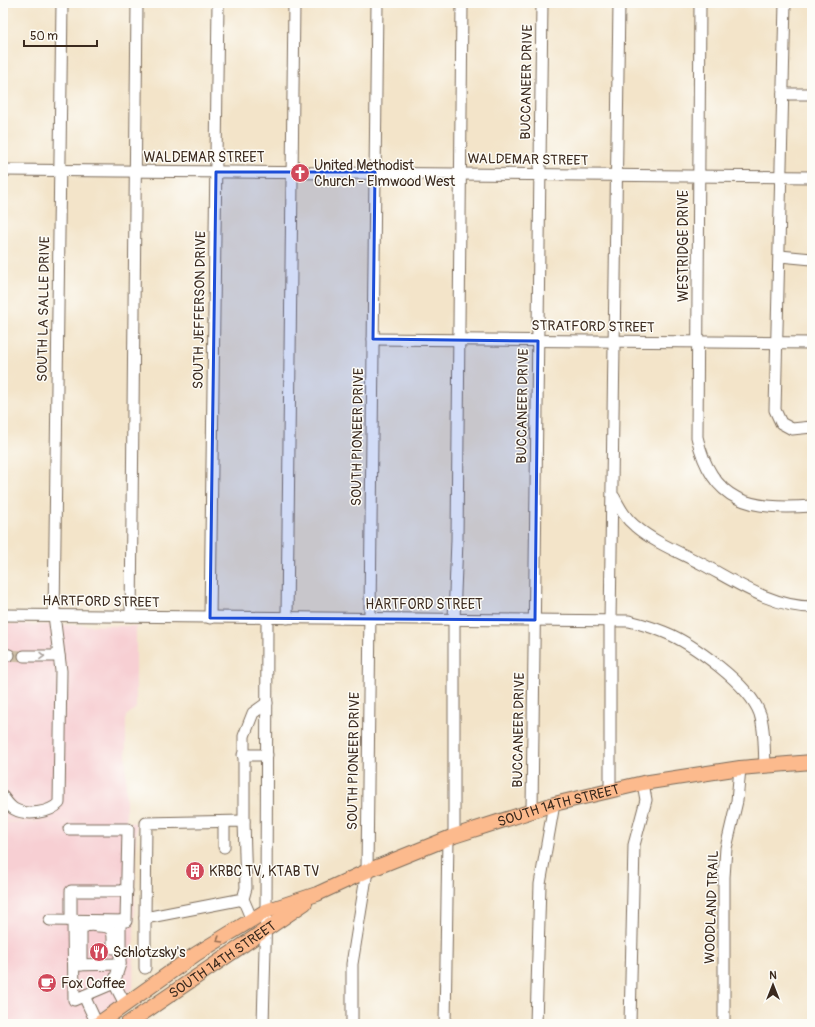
<svg xmlns="http://www.w3.org/2000/svg" width="815" height="1027" viewBox="0 0 815 1027" font-family="Pangolin,sans-serif">
  <rect width="100%" height="100%" fill="#fdfcf7"/>
  <filter id="ink" filterUnits="userSpaceOnUse"><feTurbulence type="fractalNoise" baseFrequency=".025" numOctaves="2"/><feDisplacementMap in="SourceGraphic" scale="8" xChannelSelector="R" yChannelSelector="G"/><feConvolveMatrix kernelMatrix="1 2 1 2 8 2 1 2 1" color-interpolation-filters="sRGB"/></filter>
  <filter id="wash" filterUnits="userSpaceOnUse"><feTurbulence type="fractalNoise" baseFrequency=".012" numOctaves="4" result="noise"/><feDisplacementMap in="SourceGraphic" scale="16" xChannelSelector="R" yChannelSelector="G"/><feGaussianBlur stdDeviation="0.9" result="paint"/><feColorMatrix in="noise" values="0 0 0 0 0 0 0 0 0 0 0 0 0 0 0 0 0 1.4 0 .05"/><feComposite in="paint" operator="in"/></filter>
  <g filter="url(#wash)">
    <rect width="100%" height="100%" fill="#f3e4c9"/>
    <path fill="#f7cfd3" d="M3,624L136,626V708L126,716V822L136,823L133,988L87,1024H3V822H96L3,821Z"/>
  </g>
  <g filter="url(#ink)">
    <g fill="none" stroke-linecap="round" stroke-linejoin="round">
      <path stroke="#cebfa7" stroke-width="11" stroke-dasharray="11 5.5" stroke-linecap="butt" d="M9,655L24,656"/>
      <g stroke="#7b6b5a" stroke-width="13">
        <g id="minor">
          <path d="M700,3L697,437C712,504 751,510 812,506"/>
          <path d="M785,3L775,410L781,423L792,429L812,427"/>
          <path d="M783,94H812"/>
          <path d="M3,170L812,177"/>
          <path d="M780,256L812,259"/>
          <path d="M373,339L812,343"/>
          <path d="M614,497C620,508 625,518 635,526C655,543 679,552 702,564C736,582 772,607 812,607"/>
          <path d="M3,615L629,621C641,624 652,627 664,632C692,643 750,685 760,714C765,730 764,749 765,765"/>
          <path d="M131,616L137,3"/>
          <path d="M210,618L218,3"/>
          <path d="M287,618L294,3"/>
          <path d="M3,654L9,655"/>
          <path d="M24,656H59"/>
          <path d="M243,755H267"/>
          <path d="M610,790V621L619,3"/>
          <path d="M3,797C6,801 9,806 14,809C26,816 50,813 59,803L61,671L54,615L62,3"/>
          <path d="M532,810L542,3"/>
          <path d="M244,821V736L253,713L267,703"/>
          <path d="M454,836V619L457,540L462,3"/>
          <path d="M224,847V822"/>
          <path d="M243,899L246,888L244,821L146,823L145,918L243,899L252,920"/>
          <path d="M145,918V968"/>
          <path d="M50,920L126,921L128,829H69"/>
          <path d="M120,921V964L114,983L74,1000L73,924L71,920V891H127"/>
          <path d="M74,965L120,964"/>
          <path d="M81,965V931L85,926C89,925 93,925 98,926C115,926 113,933 113,948"/>
          <path d="M114,983L125,1004"/>
          <path d="M84,996L97,1024"/>
          <path d="M263,1024L266,911L267,619"/>
          <path d="M352,1024V964L367,871L377,3"/>
          <path d="M445,1024L448,838"/>
          <path d="M536,1024L540,884L554,804"/>
          <path d="M630,1024L634,845L646,800L643,783"/>
          <path d="M724,1024V877L726,848L737,801L740,768"/>
        </g>
      </g>
      <g stroke="#7b6b5a" stroke-width="16">
        <g id="major">
          <path id="s1" d="M98,1024L196,954L266,911L317,894L367,871L454,836L554,804L643,783L740,768L812,762"/>
          <path id="s2" d="M127,1024L305,903"/>
        </g>
      </g>
      <use href="#minor" stroke="#fff" stroke-width="11"/>
      <use href="#major" stroke="#fcba8d" stroke-width="14"/>
    </g>
    <defs><path id="oneway-chevron" d="M-2-3.5L2.5 0L-2 3.5" fill="none" stroke-width="1.6" stroke-linecap="round" stroke-linejoin="round"/></defs>
    <use stroke="#a79f9a" href="#oneway-chevron" transform="translate(42 656) rotate(1)"/>
    <use stroke="#926b50" href="#oneway-chevron" transform="translate(219 940) rotate(149)"/>
  </g>
  <path fill="#1d4ed8" fill-opacity="0.2" stroke="#1d4ed8" stroke-width="3" stroke-linejoin="round" d="M216,172H375L373,339L538,341L535,620L210,618Z"/>
  <defs>
    <g id="church-disc" transform="scale(1)"><circle r="9.5" fill="#d1495b" stroke="#fdfcf7"/><path d="M-1.2-6h2.4v3.5h3.3v2.4h-3.3V6h-2.4V-.1h-3.3v-2.4h3.3Z" fill="#fff"/></g>
    <g id="building-disc" transform="scale(1)"><circle r="9.5" fill="#d1495b" stroke="#fdfcf7"/><path d="M-4-6H4V6H1V3H-1V6H-4ZM-2.5-4.3h1.7v1.8h-1.7ZM.8-4.3h1.7v1.8H.8ZM-2.5-1h1.7V.8h-1.7ZM.8-1h1.7V.8H.8Z" fill="#fff"/></g>
    <g id="restaurant-disc" transform="scale(1)"><circle r="9.5" fill="#d1495b" stroke="#fdfcf7"/><path d="M-5-6h1v4h1v-4h1v4h1v-4h1v5L-1.5 .5V6h-2V.5L-5-1ZM5-6V6H3V1.5H1.5Q1.5-4 5-6Z" fill="#fff"/></g>
    <g id="cafe-disc" transform="scale(1)"><circle r="9.5" fill="#d1495b" stroke="#fdfcf7"/><path d="M-5.5-4.5H6V0H3Q3 3.5 0 3.5H-2.5Q-5.5 3.5-5.5 0ZM3-3.2v2h1.7v-2ZM-6 4.5H4V6H-6Z" fill="#fff"/></g>
  </defs>
  <g fill-rule="evenodd">
    <use href="#church-disc" x="300" y="173"/>
    <use href="#building-disc" x="195" y="871"/>
    <use href="#restaurant-disc" x="99" y="952"/>
    <use href="#cafe-disc" x="47" y="983"/>
  </g>
  <g text-anchor="middle" stroke-width="3" stroke-linejoin="round" paint-order="stroke">
    <g font-size="14" fill="#3b2a1e" stroke="#fdfcf7">
      <text transform="translate(526 82) rotate(-89)" y="5">BUCCANEER DRIVE</text>
      <text x="204" y="162">WALDEMAR STREET</text>
      <text transform="translate(528 159) rotate(1)" y="5">WALDEMAR STREET</text>
      <text transform="translate(683 246) rotate(-90)" y="5">WESTRIDGE DRIVE</text>
      <text transform="translate(43 309) rotate(-89)" y="5">SOUTH LA SALLE DRIVE</text>
      <text transform="translate(199 310) rotate(-89)" y="5">SOUTH JEFFERSON DRIVE</text>
      <text transform="translate(593 326) rotate(1)" y="5">STRATFORD STREET</text>
      <text transform="translate(522 406) rotate(-89)" y="5">BUCCANEER DRIVE</text>
      <text transform="translate(357 437) rotate(-89)" y="5">SOUTH PIONEER DRIVE</text>
      <text transform="translate(101 601) rotate(1)" y="5">HARTFORD STREET</text>
      <text x="424" y="609">HARTFORD STREET</text>
      <text transform="translate(518 730) rotate(-89)" y="5">BUCCANEER DRIVE</text>
      <text transform="translate(353 761) rotate(-89)" y="5">SOUTH PIONEER DRIVE</text>
      <text dy="5" stroke="none"><textPath href="#s1" startOffset="514">SOUTH 14TH STREET</textPath></text>
      <text transform="translate(711 907) rotate(-88)" y="5">WOODLAND TRAIL</text>
      <text dy="5" stroke="none"><textPath href="#s2" startOffset="115">SOUTH 14TH STREET</textPath></text>
    </g>
    <g font-size="14" fill="#3b2a1e" stroke="#fdfcf7" text-anchor="start">
      <text x="314" y="170">United Methodist<tspan x="314" dy="16">Church - Elmwood West</tspan></text>
      <text x="209" y="876">KRBC TV, KTAB TV</text>
      <text x="113" y="957">Schlotzsky's</text>
      <text x="61" y="988">Fox Coffee</text>
    </g>
  </g>
  <rect width="815" height="1027" fill="none" stroke="#fdfcf7" stroke-width="16"/>
  <g transform="translate(773 985)" stroke="#fdfcf7" stroke-width="3" paint-order="stroke">
  <path d="M0-3L7 15L0 10L-7 15Z" fill="#3b2a1e"/>
  <text y="-6" font-size="11" font-weight="bold" text-anchor="middle" fill="#3b2a1e">N</text>
  </g>
  <path d="M24 40v6h73v-6" fill="none" stroke="#3b2a1e" stroke-width="2"/>
  <text x="30" y="40" font-size="12" fill="#3b2a1e" stroke="#fdfcf7" stroke-width="3" paint-order="stroke">50 m</text>
</svg>
